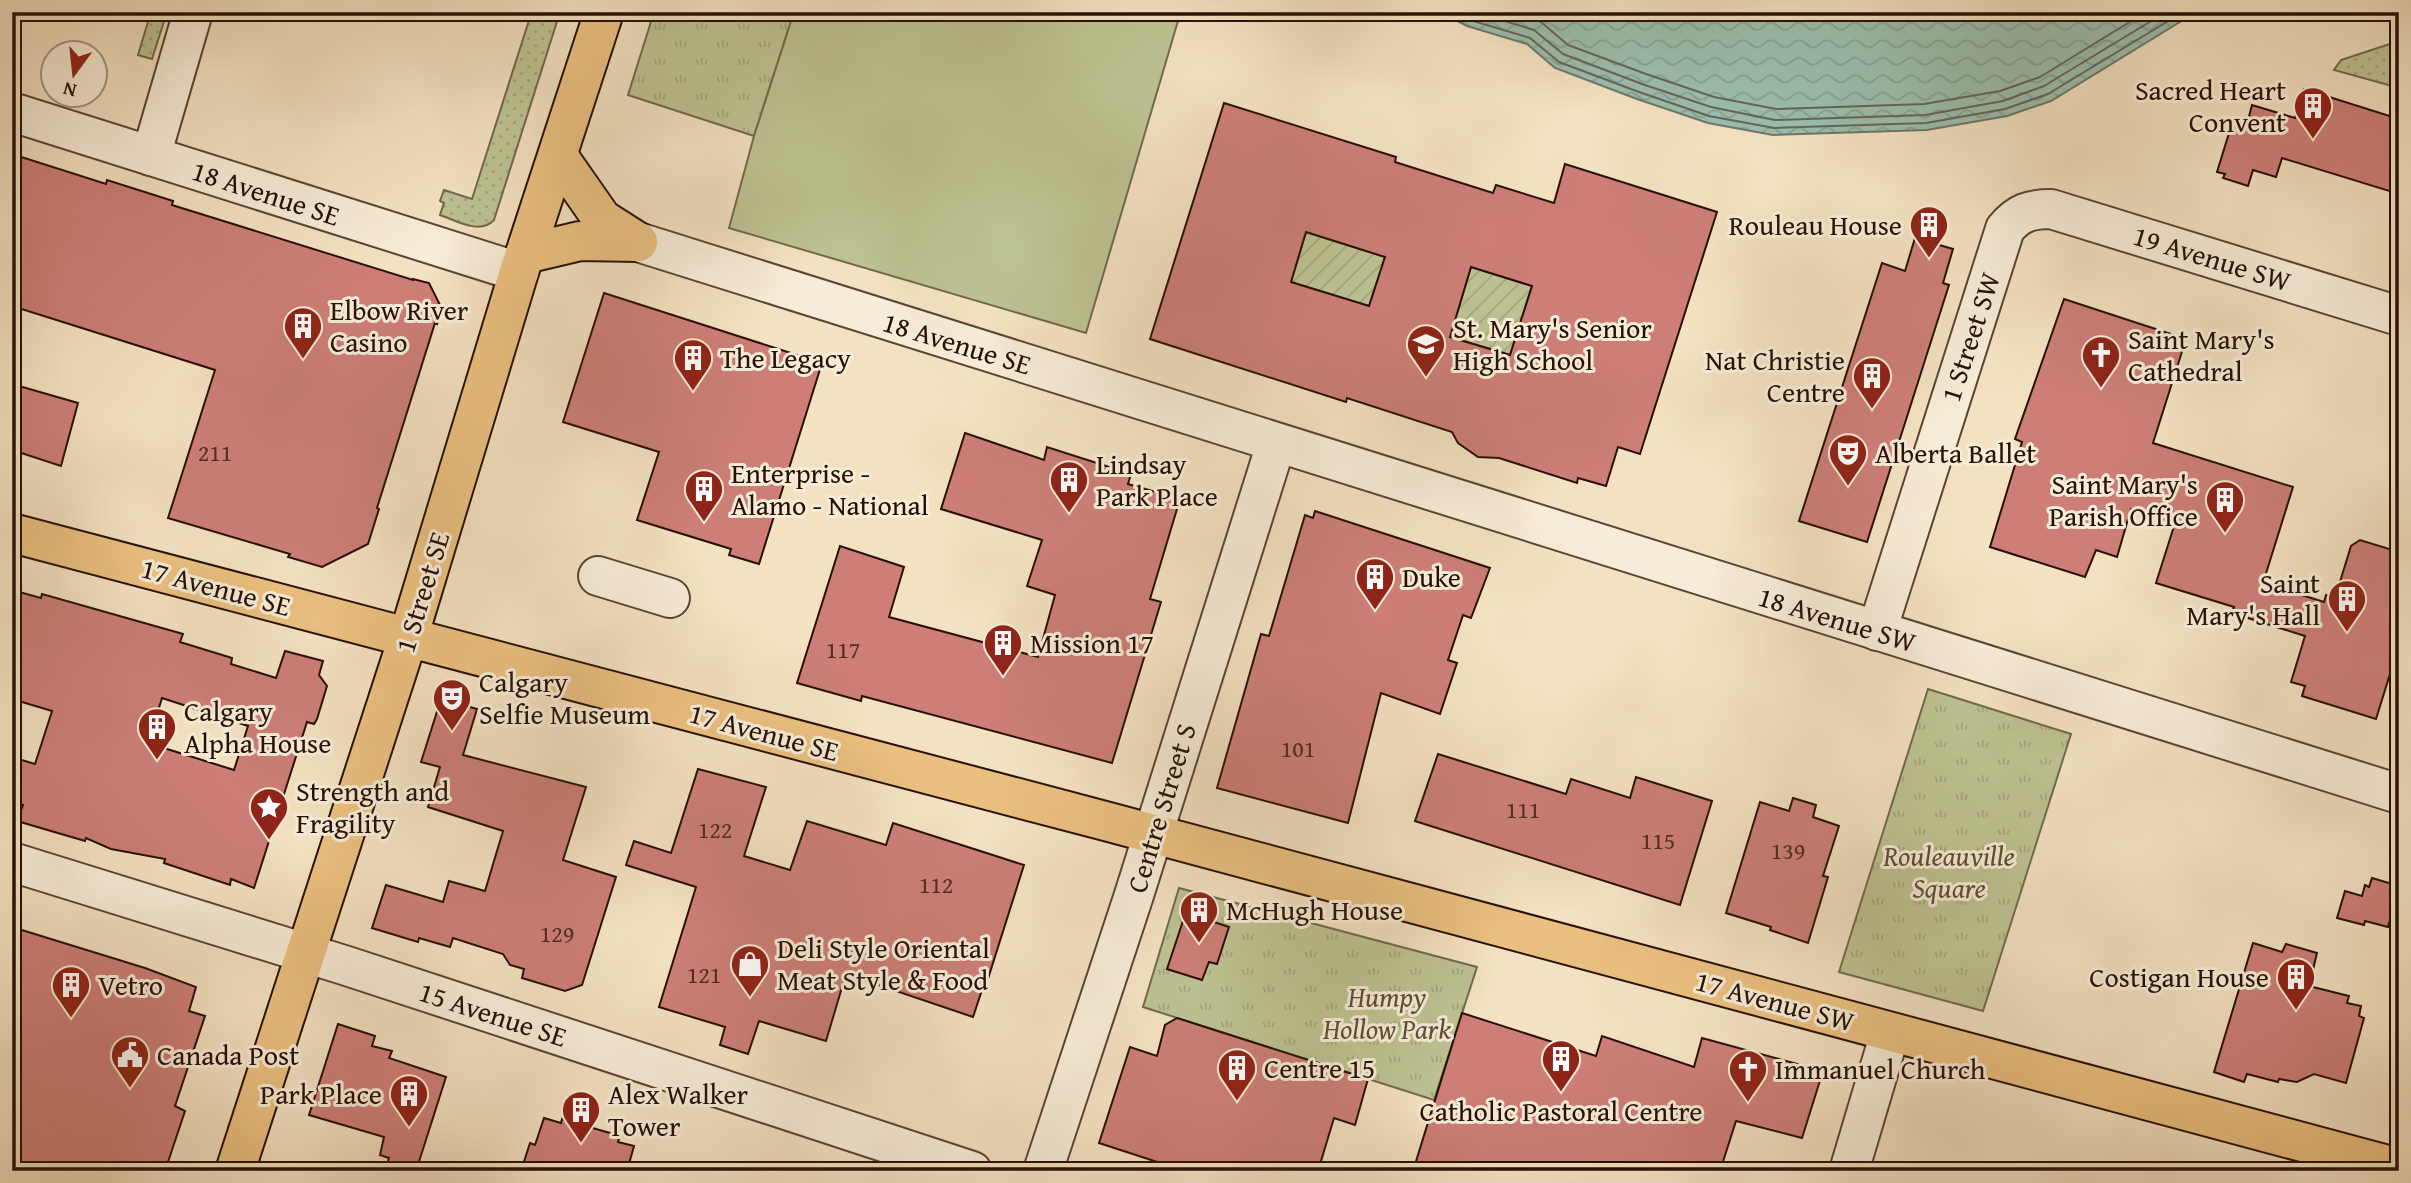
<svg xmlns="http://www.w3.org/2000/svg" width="2411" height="1183" viewBox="0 0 2411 1183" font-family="'Gentium Book Plus',serif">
  <defs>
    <pattern id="grass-dots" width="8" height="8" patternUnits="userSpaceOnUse" patternTransform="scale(1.75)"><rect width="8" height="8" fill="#bdc292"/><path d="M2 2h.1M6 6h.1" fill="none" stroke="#a2a67c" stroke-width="1.8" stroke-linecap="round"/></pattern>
    <pattern id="park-tufts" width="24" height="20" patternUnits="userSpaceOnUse" patternTransform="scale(1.75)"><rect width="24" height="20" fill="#bdc292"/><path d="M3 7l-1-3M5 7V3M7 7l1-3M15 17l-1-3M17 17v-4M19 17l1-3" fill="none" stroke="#a2a67c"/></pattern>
    <pattern id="garden-furrows" width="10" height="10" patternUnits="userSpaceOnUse" patternTransform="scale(1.75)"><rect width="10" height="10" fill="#bdc292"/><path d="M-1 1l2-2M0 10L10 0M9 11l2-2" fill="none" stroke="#a2a67c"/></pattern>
    <pattern id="water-waves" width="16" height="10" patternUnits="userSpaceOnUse" patternTransform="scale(1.75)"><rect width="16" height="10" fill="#9cbeae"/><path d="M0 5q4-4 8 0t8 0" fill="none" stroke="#86a294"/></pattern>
  </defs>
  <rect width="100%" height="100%" fill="#f3e1c1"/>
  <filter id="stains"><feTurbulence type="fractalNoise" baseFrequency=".00286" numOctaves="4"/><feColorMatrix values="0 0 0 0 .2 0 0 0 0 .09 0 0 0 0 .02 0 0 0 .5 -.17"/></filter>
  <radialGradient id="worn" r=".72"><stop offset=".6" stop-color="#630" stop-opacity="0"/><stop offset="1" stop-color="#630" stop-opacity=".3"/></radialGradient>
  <g fill="url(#grass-dots)" stroke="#72694c" stroke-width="2">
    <path d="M151,12H167L152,59L138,55Z"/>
    <path d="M527,12H560L494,220C480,235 457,221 440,215L444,203L440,201L444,190L472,199L531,14Z"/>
    <path d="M2399,41V88L2334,70L2341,60Z"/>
  </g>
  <g fill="url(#park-tufts)" stroke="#72694c" stroke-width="2">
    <path d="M654,12H794L754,136L628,95Z"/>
    <path d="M1928,689L2071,734L1983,1011L1839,972Z"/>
    <path d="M1179,888L1477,967L1434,1100L1143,1007Z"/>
  </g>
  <g fill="url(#garden-furrows)" stroke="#72694c" stroke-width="2">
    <path d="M1306,232L1385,257L1369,306L1291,282Z"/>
    <path d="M1471,267L1532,286L1510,355L1450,337Z"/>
  </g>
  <path fill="#bdc292" stroke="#72694c" stroke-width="2" d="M794,12H1172L1180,14L1086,333L729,228L754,136Z"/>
  <path fill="url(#water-waves)" stroke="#6e786a" stroke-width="2" d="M1440,12H2196L2051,101L2007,116L1927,130L1773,135L1708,123L1637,99L1555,68L1527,44L1467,26Z"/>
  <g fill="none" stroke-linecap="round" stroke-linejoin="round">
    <g stroke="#62675a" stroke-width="2">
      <path d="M1455,12L1470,20L1530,38L1559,62L1639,92L1709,116L1774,128L1926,123L2005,109L2048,94L2183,12"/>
      <path d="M1475,12L1534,30L1563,54L1642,84L1711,107L1775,120L1925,115L2003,101L2044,86L2166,12"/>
      <path d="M1511,12L1541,22L1568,45L1646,74L1714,97L1776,109L1924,104L2000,91L2040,77L2146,12"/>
    </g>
  </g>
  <g fill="#cc7e77" stroke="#281005" stroke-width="2" fill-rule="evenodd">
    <path d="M2304,89L2399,119V194L2282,158L2276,177L2253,170L2248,186L2223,178L2225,174L2217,172L2233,120L2247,124L2252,105L2295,118Z"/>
    <path d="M1224,103L1396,157L1395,162L1493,193L1496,185L1554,203L1565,164L1717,212L1640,454L1618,447L1606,486L1578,478L1577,483L1499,458L1478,457L1458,443L1452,432L1347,398L1346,402L1150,339ZM1306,232L1385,257L1369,306L1291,282ZM1471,267L1532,286L1510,355L1450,337Z"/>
    <path d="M12,154L106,184L107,180L173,201L172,205L413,280V279L429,283L442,309L437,324L435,323L377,508L379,509L368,544L322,567L288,557L290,554L168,518L215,370L12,306Z"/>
    <path d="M1915,238L1953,249L1943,283L1949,285L1867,542L1799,521L1882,263L1905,271Z"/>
    <path d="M604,293L822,363L759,564L729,555L731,549L637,520L659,452L563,422Z"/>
    <path d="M2064,299L2186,339L2153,443L2293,487L2263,583L2324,602L2326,595L2335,598L2351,546L2360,540L2399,552V645L2376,719L2302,696L2305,686L2291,682L2305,636L2232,613L2234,607L2156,583L2175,523L2131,509L2117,557L2096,550L2085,577L1990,547L2022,442L2015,439Z"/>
    <path d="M12,384L78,403L61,466L12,450Z"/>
    <path d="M965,433L1044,460L1047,447L1131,474L1128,484L1180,499L1150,599L1161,602L1112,763L862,696L861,701L797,683L840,546L904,567L889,617L1038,657L1055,595L1027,586L1042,540L941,509Z"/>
    <path d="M1315,511L1490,568L1471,618L1463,615L1448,660L1457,663L1440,714L1381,693L1348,823L1217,788L1261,634L1269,636L1305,515L1313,518Z"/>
    <path d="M12,590L41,598L42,594L183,634L180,642L232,658L231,664L276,678L285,651L323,661L319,675L327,686L317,719L314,724L307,722L254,888L231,879L230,885L164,863L165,859L111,849L86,838L85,841L17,821L23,805L12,802V757L35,764L52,711L12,699ZM162,698L248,726L234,770L148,743Z"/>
    <path d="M441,699L477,709L463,755L586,787L563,860L616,877L582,985L565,991L522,978L524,969L510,965L503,954L453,938L450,947L419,938L418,942L372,928L386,885L443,902L449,881L485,891L503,831L428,807L440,767L421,762Z"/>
    <path d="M1438,754L1566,794L1571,779L1630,798L1636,777L1712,801L1680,905L1415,821Z"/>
    <path d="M698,769L766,787L744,856L790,870L807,821L886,845L893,823L1024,865L986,985L984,984L973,1017L846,974L826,1041L759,1021L748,1054L720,1045L725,1027L659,1007L696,887L626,865L634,841L671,853Z"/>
    <path d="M1793,798L1816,805L1813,817L1839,826L1823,876L1828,877L1808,943L1770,930L1771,927L1726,913L1760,802L1789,811Z"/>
    <path d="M2372,878L2399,886L2388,927L2365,921L2364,925L2337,918L2345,891L2362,896L2365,885L2369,887Z"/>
    <path d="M1188,906L1199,908L1212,916L1211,921L1229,927L1217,964L1209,962L1202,980L1167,969Z"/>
    <path d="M12,927L145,968L196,987L189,1011L205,1016L175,1106L185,1111L165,1171H12Z"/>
    <path d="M2253,943L2282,952L2286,944L2317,953L2309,986L2349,996L2347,1003L2361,1006L2359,1016L2364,1018L2346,1083L2314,1074L2297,1082L2279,1079L2278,1082L2247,1074L2244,1082L2214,1072Z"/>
    <path d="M1462,1013L1596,1056L1602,1036L1694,1067L1702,1038L1823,1071L1802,1138L1736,1121L1720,1171H1413Z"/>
    <path d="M1177,1018L1368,1079L1355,1125L1334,1118L1318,1171H1185L1099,1143L1130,1047L1157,1056L1165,1025Z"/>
    <path d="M338,1024L375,1036L372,1046L392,1051L389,1058L446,1077L416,1171H385L389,1158L380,1155L384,1137L309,1115Z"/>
    <path d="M544,1118L561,1123L562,1119L620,1136L618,1142L634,1146L627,1171H521L530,1143L535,1145Z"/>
  </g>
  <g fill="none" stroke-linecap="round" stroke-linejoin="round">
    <g stroke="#5b4434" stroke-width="42">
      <g id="minor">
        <path d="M12,112L519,272"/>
        <path d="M151,156L193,12"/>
        <path d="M638,242L2399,794"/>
        <path d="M598,576L670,598"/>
        <path d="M1877,631L2005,229C2018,213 2030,209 2051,209L2399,316"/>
        <path d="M12,862L347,966L972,1171"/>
        <path d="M1043,1171L1134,895L1276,444"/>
        <path d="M1849,1171L1890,1033"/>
      </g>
    </g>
    <g stroke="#281005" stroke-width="42">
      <g id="major">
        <path d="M558,156L602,219L638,242"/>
        <path d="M525,254L580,241L638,242"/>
        <path d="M12,533L1109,822L2399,1168"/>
        <path d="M235,1171L408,638L519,272L604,12"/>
      </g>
    </g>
    <use href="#minor" stroke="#f7ecd7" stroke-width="38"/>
    <use href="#major" stroke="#eac080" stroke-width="38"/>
  </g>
  <defs>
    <g id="building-pin" transform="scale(2.0125)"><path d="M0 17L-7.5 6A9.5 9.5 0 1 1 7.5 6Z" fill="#8f2418" stroke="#f7ecd7"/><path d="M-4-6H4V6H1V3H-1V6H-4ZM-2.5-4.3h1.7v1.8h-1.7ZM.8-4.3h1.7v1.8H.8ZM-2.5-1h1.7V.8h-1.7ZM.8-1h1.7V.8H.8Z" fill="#fff"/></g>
    <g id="school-pin" transform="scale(2.0125)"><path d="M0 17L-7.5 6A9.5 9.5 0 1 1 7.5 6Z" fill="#8f2418" stroke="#f7ecd7"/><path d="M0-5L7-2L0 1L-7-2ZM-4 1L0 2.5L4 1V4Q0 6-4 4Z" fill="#fff"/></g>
    <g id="church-pin" transform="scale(2.0125)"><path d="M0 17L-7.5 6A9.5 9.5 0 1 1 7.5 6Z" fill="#8f2418" stroke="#f7ecd7"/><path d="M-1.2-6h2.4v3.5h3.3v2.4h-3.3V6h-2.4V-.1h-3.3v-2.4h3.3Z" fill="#fff"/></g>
    <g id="theatre-pin" transform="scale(2.0125)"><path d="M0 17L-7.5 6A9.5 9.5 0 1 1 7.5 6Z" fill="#8f2418" stroke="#f7ecd7"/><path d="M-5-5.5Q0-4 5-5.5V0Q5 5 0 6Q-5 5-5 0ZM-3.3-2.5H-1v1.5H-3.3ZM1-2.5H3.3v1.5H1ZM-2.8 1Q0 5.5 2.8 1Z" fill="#fff"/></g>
    <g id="sight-pin" transform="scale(2.0125)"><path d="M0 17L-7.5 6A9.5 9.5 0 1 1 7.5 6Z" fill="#8f2418" stroke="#f7ecd7"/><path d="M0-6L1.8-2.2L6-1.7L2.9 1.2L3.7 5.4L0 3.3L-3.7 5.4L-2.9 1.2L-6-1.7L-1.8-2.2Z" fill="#fff"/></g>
    <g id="shop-pin" transform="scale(2.0125)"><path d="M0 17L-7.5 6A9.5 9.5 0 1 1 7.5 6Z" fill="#8f2418" stroke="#f7ecd7"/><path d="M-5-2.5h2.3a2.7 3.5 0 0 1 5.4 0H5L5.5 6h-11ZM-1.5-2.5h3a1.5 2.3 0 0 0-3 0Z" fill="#fff"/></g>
    <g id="civic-pin" transform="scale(2.0125)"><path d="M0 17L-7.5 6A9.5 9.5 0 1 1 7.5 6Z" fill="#8f2418" stroke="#f7ecd7"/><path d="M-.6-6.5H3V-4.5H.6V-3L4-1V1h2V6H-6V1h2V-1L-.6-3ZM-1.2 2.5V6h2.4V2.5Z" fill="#fff"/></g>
  </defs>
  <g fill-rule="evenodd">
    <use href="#building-pin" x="2313" y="106"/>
    <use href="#building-pin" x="1929" y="225"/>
    <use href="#building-pin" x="303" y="326"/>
    <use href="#school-pin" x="1426" y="344"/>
    <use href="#church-pin" x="2101" y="355"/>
    <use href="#building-pin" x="693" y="358"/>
    <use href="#building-pin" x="1872" y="376"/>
    <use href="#theatre-pin" x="1848" y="453"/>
    <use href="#building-pin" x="1069" y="480"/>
    <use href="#building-pin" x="704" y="489"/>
    <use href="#building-pin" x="2225" y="500"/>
    <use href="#building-pin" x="1375" y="577"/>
    <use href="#building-pin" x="2347" y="599"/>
    <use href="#building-pin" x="1003" y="643"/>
    <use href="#theatre-pin" x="452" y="698"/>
    <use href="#building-pin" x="157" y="727"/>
    <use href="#sight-pin" x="269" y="807"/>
    <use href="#building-pin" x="1199" y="910"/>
    <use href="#shop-pin" x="750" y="964"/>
    <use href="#building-pin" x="2296" y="977"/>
    <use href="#building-pin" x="71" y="985"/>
    <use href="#civic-pin" x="130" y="1055"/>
    <use href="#building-pin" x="1561" y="1059"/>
    <use href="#building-pin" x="1237" y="1068"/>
    <use href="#church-pin" x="1748" y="1069"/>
    <use href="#building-pin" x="409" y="1094"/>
    <use href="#building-pin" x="581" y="1110"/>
  </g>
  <g text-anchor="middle" stroke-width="6" stroke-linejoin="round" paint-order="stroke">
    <g font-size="24" fill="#512c22">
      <text x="215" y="461">211</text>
      <text x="843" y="658">117</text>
      <text x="1298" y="757">101</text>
      <text x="1523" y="818">111</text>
      <text x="715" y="838">122</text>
      <text x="1658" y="849">115</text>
      <text x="1788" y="859">139</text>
      <text x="936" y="893">112</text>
      <text x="557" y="942">129</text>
      <text x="704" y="983">121</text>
    </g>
    <g font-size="28" fill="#281005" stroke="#f7ecd7" text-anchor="start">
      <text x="2286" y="100" text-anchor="end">Sacred Heart<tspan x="2286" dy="32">Convent</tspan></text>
      <text x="1902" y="235" text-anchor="end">Rouleau House</text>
      <text x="330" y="320">Elbow River<tspan x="330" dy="32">Casino</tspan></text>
      <text x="1453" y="338">St. Mary's Senior<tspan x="1453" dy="32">High School</tspan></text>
      <text x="2128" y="349">Saint Mary's<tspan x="2128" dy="32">Cathedral</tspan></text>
      <text x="720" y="368">The Legacy</text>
      <text x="1845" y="370" text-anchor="end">Nat Christie<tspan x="1845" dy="32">Centre</tspan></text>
      <text x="1875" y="463">Alberta Ballet</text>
      <text x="1096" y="474">Lindsay<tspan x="1096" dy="32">Park Place</tspan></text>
      <text x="731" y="483">Enterprise -<tspan x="731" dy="32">Alamo - National</tspan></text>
      <text x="2198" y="494" text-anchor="end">Saint Mary's<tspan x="2198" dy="32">Parish Office</tspan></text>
      <text x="1402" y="587">Duke</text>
      <text x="2320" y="593" text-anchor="end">Saint<tspan x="2320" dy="32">Mary's Hall</tspan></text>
      <text x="1030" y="653">Mission 17</text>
      <text x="479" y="692">Calgary<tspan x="479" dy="32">Selfie Museum</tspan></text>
      <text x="184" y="721">Calgary<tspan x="184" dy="32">Alpha House</tspan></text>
      <text x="296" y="801">Strength and<tspan x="296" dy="32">Fragility</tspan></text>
      <text x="1226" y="920">McHugh House</text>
      <text x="777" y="958">Deli Style Oriental<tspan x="777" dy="32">Meat Style &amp; Food</tspan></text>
      <text x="2269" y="987" text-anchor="end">Costigan House</text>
      <text x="98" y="995">Vetro</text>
      <text x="157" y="1065">Canada Post</text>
      <text x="1264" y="1078">Centre 15</text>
      <text x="1775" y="1079">Immanuel Church</text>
      <text x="382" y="1104" text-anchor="end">Park Place</text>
      <text x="608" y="1104">Alex Walker<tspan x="608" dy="32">Tower</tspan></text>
      <text x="1561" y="1121" text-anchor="middle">Catholic Pastoral Centre</text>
    </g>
    <g font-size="28" fill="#281005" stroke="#f7ecd7">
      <text transform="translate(266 193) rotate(18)" y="10">18 Avenue SE</text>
      <text transform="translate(2212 258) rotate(17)" y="10">19 Avenue SW</text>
      <text transform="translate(1970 337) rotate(-72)" y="10">1 Street SW</text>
      <text transform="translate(957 343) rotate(17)" y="10">18 Avenue SE</text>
      <text transform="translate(216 587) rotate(15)" y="10">17 Avenue SE</text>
      <text transform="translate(422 592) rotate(-73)" y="10">1 Street SE</text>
      <text transform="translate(1837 619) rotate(17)" y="10">18 Avenue SW</text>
      <text transform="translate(764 732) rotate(15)" y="10">17 Avenue SE</text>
      <text transform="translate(1161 808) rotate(-73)" y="10">Centre Street S</text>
      <text transform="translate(1775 1001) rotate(15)" y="10">17 Avenue SW</text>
      <text transform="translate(493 1014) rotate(18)" y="10">15 Avenue SE</text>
    </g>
    <g font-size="28" font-style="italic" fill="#5c4e36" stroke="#f7ecd7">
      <text x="1949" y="866">Rouleauville<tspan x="1949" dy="32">Square</tspan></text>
      <text x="1387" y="1007">Humpy<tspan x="1387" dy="32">Hollow Park</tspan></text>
    </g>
  </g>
  <rect width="2411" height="1183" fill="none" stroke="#f3e1c1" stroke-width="42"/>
  <rect x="14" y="14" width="2383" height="1155" fill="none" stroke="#281005" stroke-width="3.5"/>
  <rect x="21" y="21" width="2369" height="1141" fill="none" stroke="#281005" stroke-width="2"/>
  <g transform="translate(74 74) rotate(195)"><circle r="33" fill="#f7ecd7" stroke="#a49483" stroke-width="2"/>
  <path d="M0-5L12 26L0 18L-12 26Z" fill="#8f2418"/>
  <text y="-10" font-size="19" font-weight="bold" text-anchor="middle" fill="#281005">N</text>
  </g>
  <rect width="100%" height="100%" filter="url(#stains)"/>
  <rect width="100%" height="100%" fill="url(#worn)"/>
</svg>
